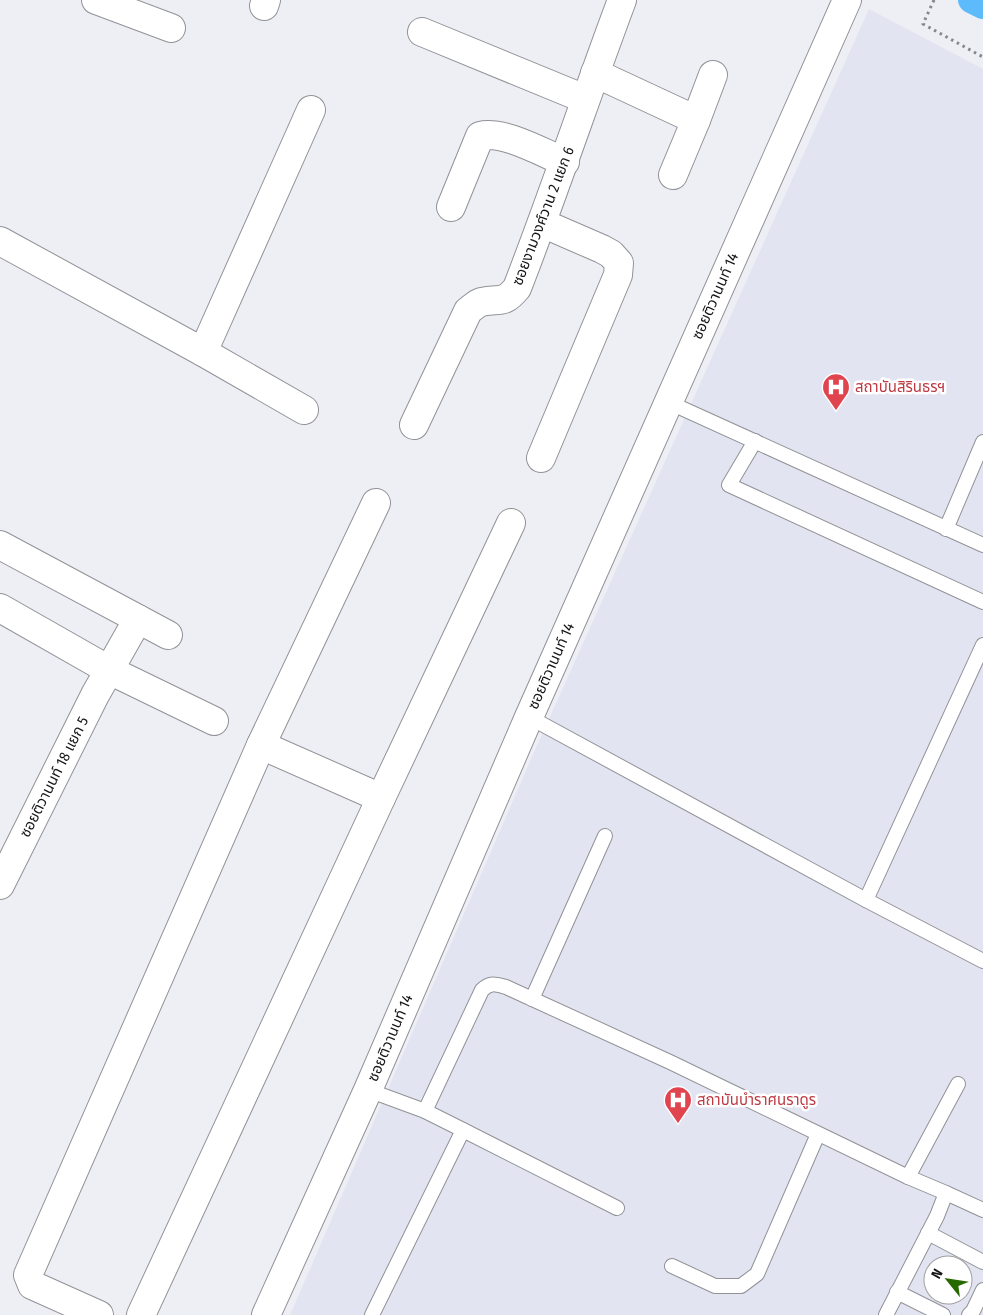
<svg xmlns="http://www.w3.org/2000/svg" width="983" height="1315" viewBox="0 0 983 1315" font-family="'Fira Sans Condensed','Noto Sans Thai',sans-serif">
  <rect width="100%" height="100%" fill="#eeeff5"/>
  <path fill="#e2e4f1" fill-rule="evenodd" d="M869,9L983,69V1315H290L534,752ZM933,1265H963V1295H933Z"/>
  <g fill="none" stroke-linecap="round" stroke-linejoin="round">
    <path stroke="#5dbbfb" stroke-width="26" d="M971,0L983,6"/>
    <g stroke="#919297" stroke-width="16">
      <g id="service">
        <path d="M668,402L983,545"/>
        <path d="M755,441L729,485L983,602"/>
        <path d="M946,529L983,442"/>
        <path d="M529,717L866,900L983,961"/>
        <path d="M866,900L983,645"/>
        <path d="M532,999L605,836"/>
        <path d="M368,1090L425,1111L463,1130L372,1315"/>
        <path d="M425,1111L482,990C490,982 495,984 506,987L670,1062L908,1177L946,1193L937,1216L886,1315"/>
        <path d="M463,1130L617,1208"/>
        <path d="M908,1177L958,1084"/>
        <path d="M946,1193L983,1210"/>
        <path d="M928,1233L983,1262"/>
        <path d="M672,1266L715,1286H741L757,1274L818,1134"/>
        <path d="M897,1292L943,1315"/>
        <path d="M969,1315L973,1311L983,1290"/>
      </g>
    </g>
    <g stroke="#919297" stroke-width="30">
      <g id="minor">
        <path d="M96,0L171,28"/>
        <path d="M264,6L266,0"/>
        <path d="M422,32L585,99"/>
        <path d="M595,73L696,120"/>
        <path d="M673,175L696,120L713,75"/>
        <path d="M451,207L480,136C503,130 543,153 565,162"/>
        <path d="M0,241L203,352L304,410"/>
        <path d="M203,352L311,110"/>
        <path d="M414,425L468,311C472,308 477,303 481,302C500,297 502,306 517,288C554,193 586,96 622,0"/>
        <path d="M541,458L618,275L619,263L611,254L602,249L542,223"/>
        <path d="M0,545L168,635"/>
        <path d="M0,608L109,670L214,721"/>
        <path d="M261,745L381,798"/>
        <path d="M0,885L95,695L138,619"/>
        <path d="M99,1315L32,1285L28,1275L261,745L376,503"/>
        <path d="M141,1315L381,798L511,523"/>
        <path d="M266,1315L368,1090L529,717L847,0"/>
      </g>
    </g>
    <path stroke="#86868b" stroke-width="3" stroke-dasharray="2.5 4" stroke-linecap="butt" d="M934,0L923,24L983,57"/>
    <use href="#service" stroke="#fff" stroke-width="14"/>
    <use href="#minor" stroke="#fff" stroke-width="28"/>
  </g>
  <defs>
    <g id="hospital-pin" transform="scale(1.4375)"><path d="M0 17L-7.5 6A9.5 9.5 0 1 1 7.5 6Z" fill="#e0444e" stroke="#fff"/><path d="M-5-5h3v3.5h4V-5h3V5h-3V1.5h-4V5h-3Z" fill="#fff"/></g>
  </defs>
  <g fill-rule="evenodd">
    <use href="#hospital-pin" x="836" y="387"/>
    <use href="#hospital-pin" x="678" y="1100"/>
  </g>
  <g text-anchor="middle" stroke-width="5" stroke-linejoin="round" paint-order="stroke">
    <g font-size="15" fill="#151517" stroke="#fff">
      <text transform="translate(543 216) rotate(-69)" y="5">ซอยงามวงศ์วาน 2 แยก 6</text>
      <text transform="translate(715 296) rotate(-66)" y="5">ซอยติวานนท์ 14</text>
      <text transform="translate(551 666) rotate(-66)" y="5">ซอยติวานนท์ 14</text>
      <text transform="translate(54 777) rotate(-63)" y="5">ซอยติวานนท์ 18 แยก 5</text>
      <text transform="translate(390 1038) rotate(-67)" y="5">ซอยติวานนท์ 14</text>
    </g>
    <g font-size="15" fill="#be3a42" stroke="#fff" text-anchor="start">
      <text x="855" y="392">สถาบันสิรินธรฯ</text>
      <text x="697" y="1105">สถาบันบำราศนราดูร</text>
    </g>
  </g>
  <g transform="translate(948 1280) rotate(300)"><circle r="24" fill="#ffffff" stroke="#a1a1a2"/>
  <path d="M0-4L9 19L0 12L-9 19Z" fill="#276900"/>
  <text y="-8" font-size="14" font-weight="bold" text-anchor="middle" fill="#151517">N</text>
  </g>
</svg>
